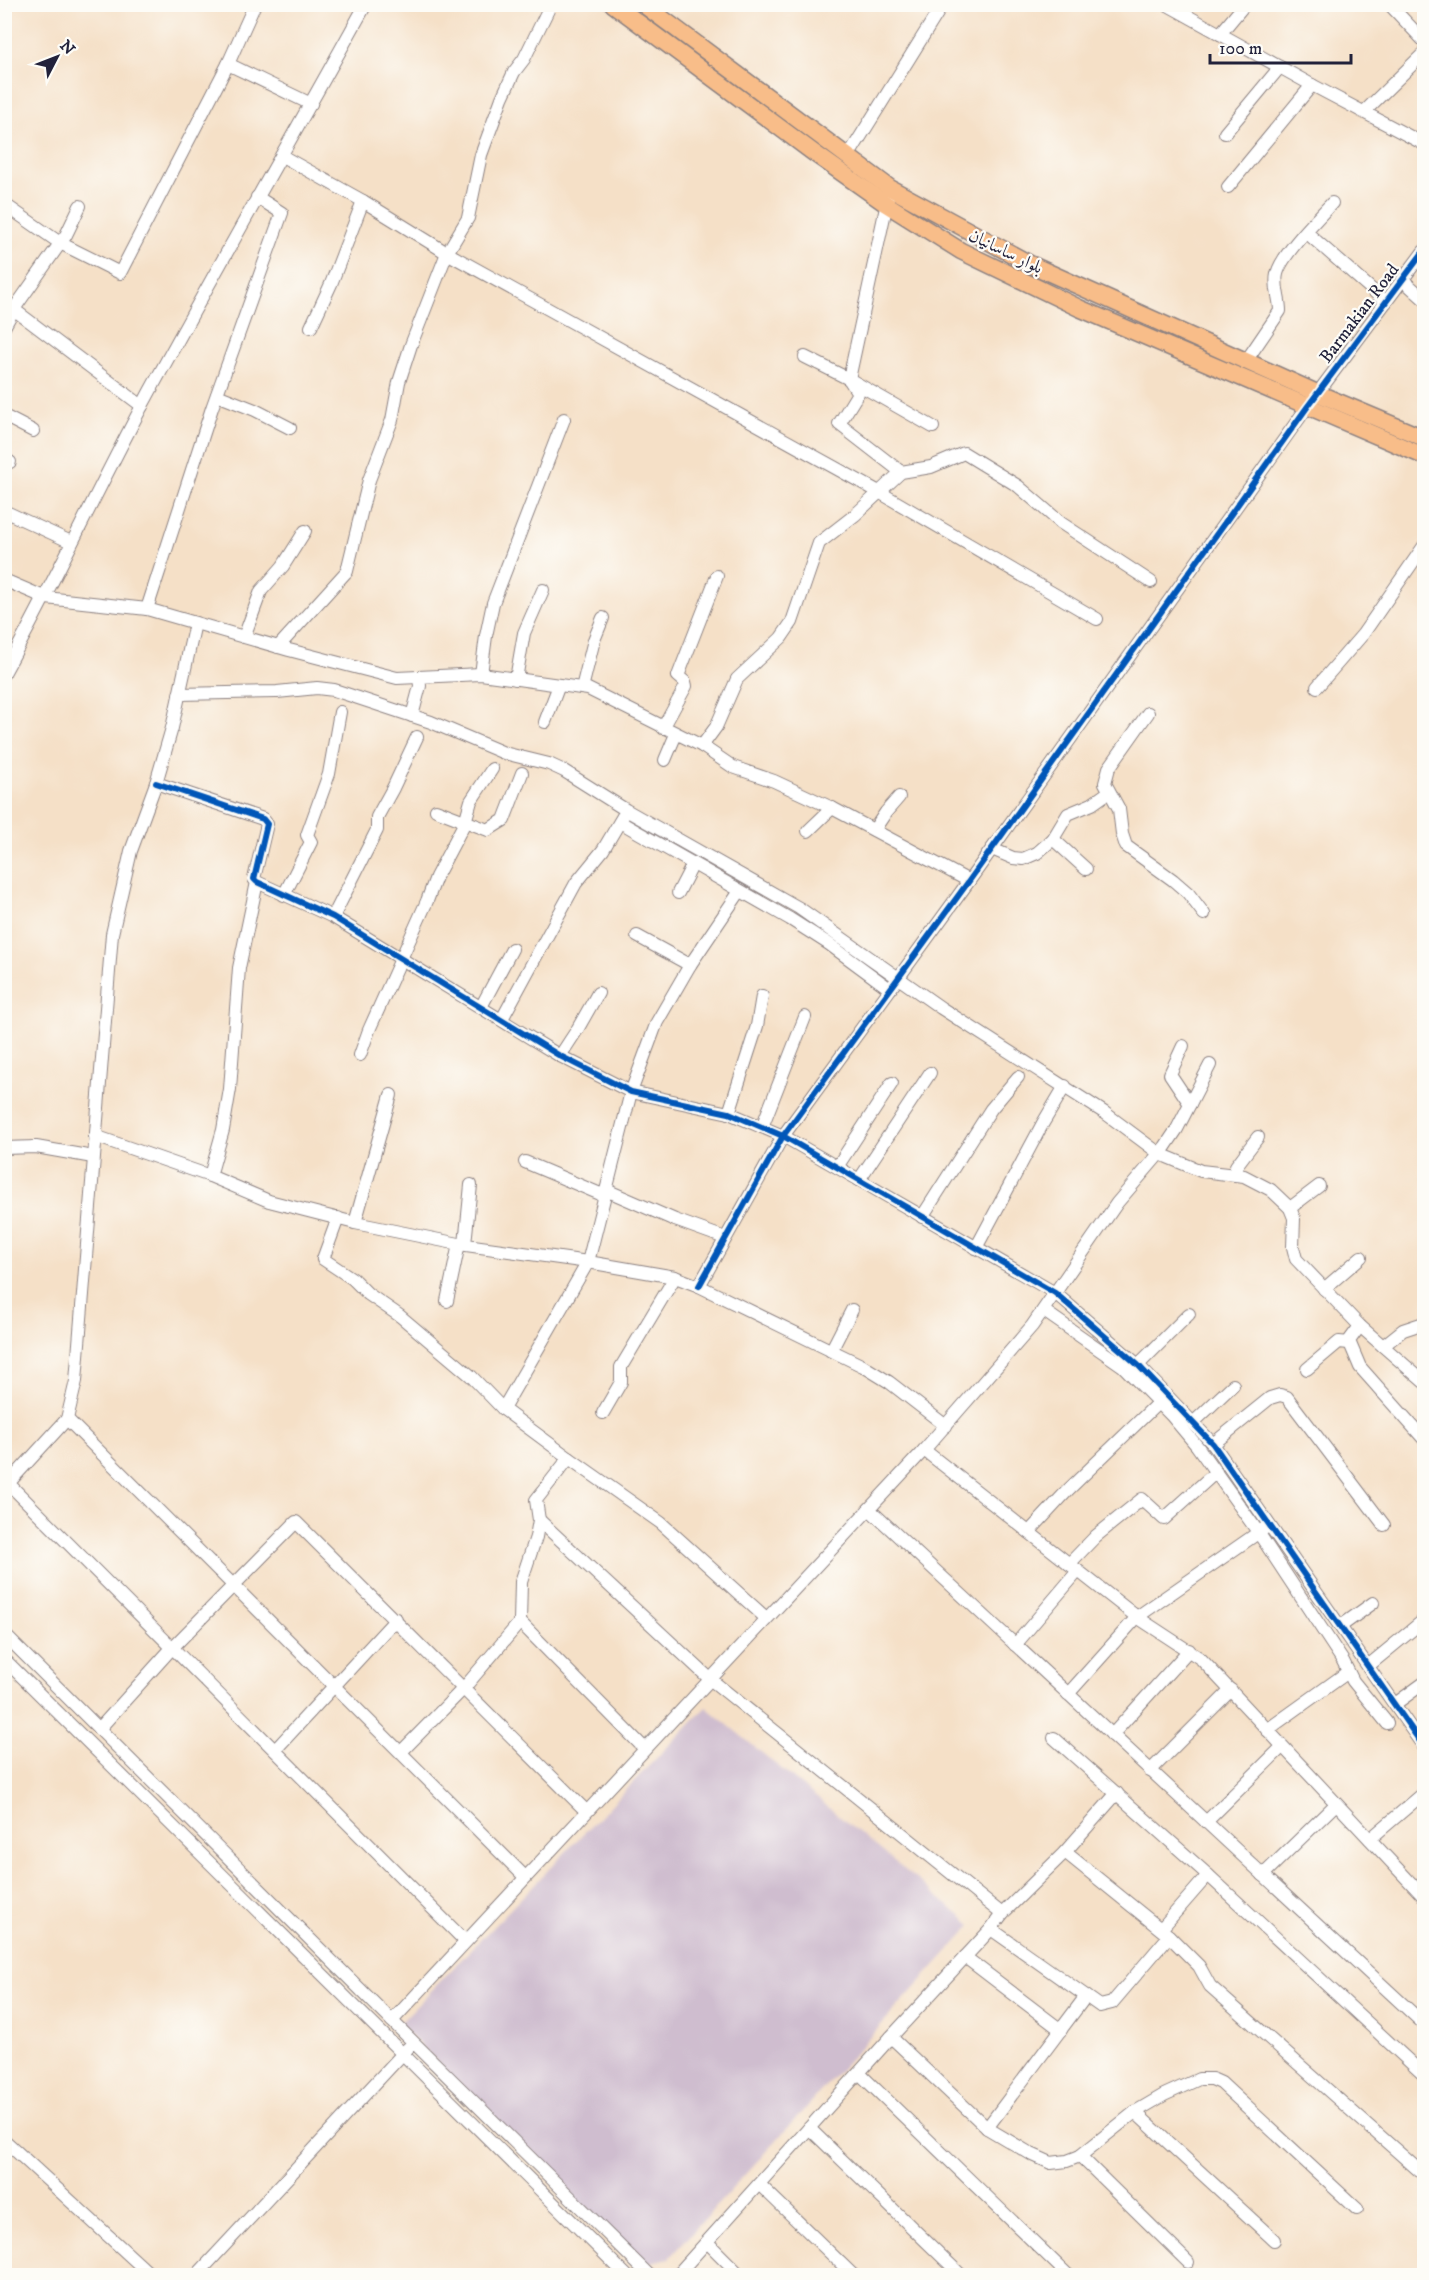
<svg xmlns="http://www.w3.org/2000/svg" width="1429" height="2280" viewBox="0 0 1429 2280" font-family="'IM FELL DW Pica',Amiri,serif">
  <rect width="100%" height="100%" fill="#fdfcf7"/>
  <filter id="ink" filterUnits="userSpaceOnUse"><feTurbulence type="fractalNoise" baseFrequency=".0167" numOctaves="2"/><feDisplacementMap in="SourceGraphic" scale="12" xChannelSelector="R" yChannelSelector="G"/><feConvolveMatrix kernelMatrix="1 2 1 2 8 2 1 2 1" color-interpolation-filters="sRGB"/></filter>
  <filter id="wash" filterUnits="userSpaceOnUse"><feTurbulence type="fractalNoise" baseFrequency=".008" numOctaves="4" result="noise"/><feDisplacementMap in="SourceGraphic" scale="24" xChannelSelector="R" yChannelSelector="G"/><feGaussianBlur stdDeviation="1.35" result="paint"/><feColorMatrix in="noise" values="0 0 0 0 0 0 0 0 0 0 0 0 0 0 0 0 0 1.4 0 .05"/><feComposite in="paint" operator="in"/></filter>
  <g filter="url(#wash)">
    <rect width="100%" height="100%" fill="#f5e0c7"/>
    <path fill="#cfbdcf" d="M706,1707L972,1925L669,2258L647,2263L632,2256L399,2024Z"/>
  </g>
  <g filter="url(#ink)">
    <g fill="none" stroke-linecap="round" stroke-linejoin="round">
      <g stroke="#8c8181" stroke-width="14">
        <g id="minor">
          <path d="M1166,4L1312,85L1424,144"/>
          <path d="M1389,4L1424,41"/>
          <path d="M1220,34L1245,4"/>
          <path d="M228,64L311,104"/>
          <path d="M1365,111L1424,53"/>
          <path d="M1225,133L1280,67"/>
          <path d="M849,155L943,4"/>
          <path d="M282,156L363,201L447,253L879,492L1097,619"/>
          <path d="M1228,187L1312,85"/>
          <path d="M888,198L849,379L858,393L839,424L901,472"/>
          <path d="M4,204L60,243L120,273L228,64L255,4"/>
          <path d="M1306,232L1386,302"/>
          <path d="M1403,280L1424,299"/>
          <path d="M4,302L142,406"/>
          <path d="M4,327L14,309L66,235L80,206"/>
          <path d="M311,327L331,284L363,201"/>
          <path d="M805,357L849,379L933,427"/>
          <path d="M1246,361L1280,311C1280,298 1274,287 1277,274C1281,255 1318,218 1332,203"/>
          <path d="M217,395L255,410L290,428"/>
          <path d="M4,416L33,431"/>
          <path d="M4,459L10,462"/>
          <path d="M4,511L71,542"/>
          <path d="M4,580L46,598L147,609L289,650L397,678L481,674L588,689L702,746L733,767L774,781L832,808L969,881"/>
          <path d="M147,609L212,408L282,213L257,197"/>
          <path d="M244,637L261,591L283,566L305,531"/>
          <path d="M278,647L347,571L369,480L392,420L399,382L411,345L447,253L468,218L481,155L502,98L514,72L524,59L548,10"/>
          <path d="M4,673C53,585 95,494 142,406C215,271 292,138 366,4"/>
          <path d="M481,674L486,636L493,603L564,419"/>
          <path d="M516,679L524,633L543,590"/>
          <path d="M1317,687L1363,634L1424,546"/>
          <path d="M582,688L594,640L603,618"/>
          <path d="M179,694L277,692L317,688L334,690L431,722L504,753L549,764L564,771L626,810L799,908L941,1008L1105,1113L1160,1154L1201,1171L1244,1176L1271,1190L1290,1208L1294,1218L1293,1247L1296,1259L1360,1326L1424,1382"/>
          <path d="M1148,713L1109,768L1105,783L1119,809L1122,834L1126,846L1173,880L1188,893L1204,914"/>
          <path d="M412,716L420,686L419,677"/>
          <path d="M545,722L559,685"/>
          <path d="M663,728L686,686L685,682L678,676L717,576"/>
          <path d="M702,746L716,727L737,679L781,638L792,622L819,543L855,515L901,472L931,467L964,453L1018,486L1061,523L1151,582"/>
          <path d="M665,760L676,734"/>
          <path d="M156,783L263,819L267,824L254,879L257,882L333,917L560,1056L631,1092L729,1113L783,1136L1055,1293L1138,1365L1213,1444L1424,1747"/>
          <path d="M436,810L488,830L504,820L522,773"/>
          <path d="M620,822L790,919L829,944L890,989"/>
          <path d="M874,830L886,812L899,797"/>
          <path d="M808,831L832,808"/>
          <path d="M1053,839L1086,869"/>
          <path d="M992,849L1013,858L1023,859L1037,853L1053,839L1068,814L1092,804L1109,792"/>
          <path d="M678,893L693,864"/>
          <path d="M284,895L311,842L307,835L329,774L340,712"/>
          <path d="M333,917L377,830V817L393,788L417,737"/>
          <path d="M637,936L690,965"/>
          <path d="M481,1007L512,949"/>
          <path d="M502,1019L576,883L603,850L623,816"/>
          <path d="M1183,1046L1170,1074L1190,1104"/>
          <path d="M360,1055L369,1030L427,901L436,877L465,822L471,801L492,769"/>
          <path d="M560,1056L577,1030L598,993"/>
          <path d="M729,1113L757,1026L762,996"/>
          <path d="M762,1127L805,1017"/>
          <path d="M95,1136L210,1176L269,1201L355,1223L459,1244L588,1262L675,1277L699,1286L863,1366L889,1382L946,1426"/>
          <path d="M4,1148L36,1147L93,1157"/>
          <path d="M525,1162L605,1196"/>
          <path d="M837,1167L892,1083"/>
          <path d="M1236,1175V1166L1258,1137"/>
          <path d="M210,1176L223,1130L230,1089L239,968L257,882"/>
          <path d="M859,1180L930,1073"/>
          <path d="M606,1190L675,1220L725,1238"/>
          <path d="M1290,1208L1319,1186"/>
          <path d="M922,1217L991,1109L1018,1077"/>
          <path d="M338,1218L323,1259L353,1279L368,1294L400,1316L471,1376L503,1409L569,1458L661,1523L766,1618"/>
          <path d="M355,1223L391,1095"/>
          <path d="M465,1244L471,1185"/>
          <path d="M976,1248L1043,1123L1065,1086"/>
          <path d="M699,1286L783,1136L969,881L1308,406L1424,251"/>
          <path d="M1324,1289L1361,1257"/>
          <path d="M447,1301L459,1244"/>
          <path d="M1044,1311L1123,1366L1171,1415L1197,1446L1258,1532L1343,1661L1353,1681L1387,1723"/>
          <path d="M1360,1326L1349,1341L1360,1367L1424,1439"/>
          <path d="M1383,1346L1403,1330L1424,1323"/>
          <path d="M831,1351L852,1310"/>
          <path d="M1138,1365L1189,1314"/>
          <path d="M1307,1369L1339,1342L1349,1343"/>
          <path d="M503,1409L588,1262L631,1092L657,1022L690,965L740,891"/>
          <path d="M603,1413L621,1382V1367L675,1277"/>
          <path d="M67,1419L525,1877"/>
          <path d="M1194,1422L1233,1385"/>
          <path d="M1213,1444L1270,1398L1280,1395L1287,1397L1384,1525"/>
          <path d="M924,1450L1137,1617L1201,1659L1424,1897"/>
          <path d="M4,1479L465,1941"/>
          <path d="M4,1488L67,1419L76,1381L112,934L131,851L156,783L172,728L195,623"/>
          <path d="M869,1509L1424,2024"/>
          <path d="M539,1520L710,1679L1002,1914"/>
          <path d="M1029,1532L1068,1490L1159,1402"/>
          <path d="M1069,1564L1096,1536L1142,1499L1164,1519L1216,1472"/>
          <path d="M520,1622L644,1748"/>
          <path d="M1341,1626L1373,1603"/>
          <path d="M4,1634L392,2021L650,2276"/>
          <path d="M1015,1645L1078,1571"/>
          <path d="M4,1659L627,2276"/>
          <path d="M1368,1666L1424,1620"/>
          <path d="M1068,1694L1137,1617L1265,1528"/>
          <path d="M1395,1704L1424,1683"/>
          <path d="M99,1729L172,1648L296,1522L586,1811"/>
          <path d="M1267,1730L1348,1672"/>
          <path d="M1112,1735L1189,1650"/>
          <path d="M1054,1738L1208,1875L1424,2075"/>
          <path d="M275,1750L396,1619"/>
          <path d="M401,1752L464,1688L520,1622L521,1582L536,1537L539,1520L536,1500L569,1458"/>
          <path d="M1150,1771L1231,1690"/>
          <path d="M1206,1822L1282,1747"/>
          <path d="M1370,1839L1424,1793"/>
          <path d="M1065,1852L1169,1936L1199,1966L1210,1986L1423,2174"/>
          <path d="M1263,1875L1336,1804"/>
          <path d="M991,1929L1100,2006L1112,2003L1169,1936"/>
          <path d="M1161,1929L1208,1875"/>
          <path d="M965,1957L1061,2030"/>
          <path d="M392,2021L924,1450L1032,1326L1117,1203L1165,1147L1177,1129L1210,1065"/>
          <path d="M891,2037L987,2128L1031,2154L1051,2163L1067,2161L1080,2156L1135,2112L1164,2095L1199,2079H1212L1221,2083L1357,2209"/>
          <path d="M859,2073L1069,2276"/>
          <path d="M1135,2112L1274,2240"/>
          <path d="M809,2128L962,2276"/>
          <path d="M987,2128L1086,1996"/>
          <path d="M4,2140L152,2276"/>
          <path d="M1080,2156L1188,2262"/>
          <path d="M759,2184L854,2276"/>
          <path d="M707,2242L741,2276"/>
          <path d="M196,2276L408,2048"/>
          <path d="M676,2276L891,2037L991,1929L1002,1914L1065,1852L1117,1793"/>
        </g>
      </g>
      <g stroke="#8c8181" stroke-width="19">
        <g id="highway">
          <path d="M613,4L814,153L886,204L961,251L1079,308L1424,456"/>
          <path d="M643,4L890,188L1032,265L1317,393L1424,438"/>
        </g>
      </g>
      <use href="#minor" stroke="#fff" stroke-width="12"/>
      <use href="#highway" stroke="#f8bd89" stroke-width="16"/>
      <g stroke="#fdfcf7" stroke-width="10">
        <g id="cycleway">
          <path d="M156,783L263,819L267,824L254,879L257,882L333,917L560,1056L631,1092L729,1113L783,1136L1055,1293L1138,1365L1213,1444L1424,1747"/>
          <path d="M699,1286L783,1136L969,881L1308,406L1424,251"/>
        </g>
      </g>
      <use href="#cycleway" stroke="#0057b8" stroke-width="6"/>
    </g>
  </g>
  <g text-anchor="middle" stroke-width="4.5" stroke-linejoin="round" paint-order="stroke">
    <g font-size="18" fill="#22223b" stroke="#fdfcf7">
      <text transform="translate(1006 251) rotate(26)" y="6">بلوار ساسانیان</text>
      <text transform="translate(1359 313) rotate(-53)" y="6">Barmakian Road</text>
    </g>
  </g>
  <rect width="1429" height="2280" fill="none" stroke="#fdfcf7" stroke-width="24"/>
  <g transform="translate(57 57) rotate(48)" stroke="#fdfcf7" stroke-width="4.5" paint-order="stroke">
  <path d="M0-4.5L10 22L0 15L-10 22Z" fill="#22223b"/>
  <text y="-9" font-size="16" font-weight="bold" text-anchor="middle" fill="#22223b">N</text>
  </g>
  <path d="M1210 54v9h141v-9" fill="none" stroke="#22223b" stroke-width="3"/>
  <text x="1219" y="54" font-size="18" fill="#22223b" stroke="#fdfcf7" stroke-width="4.5" paint-order="stroke">100 m</text>
</svg>
